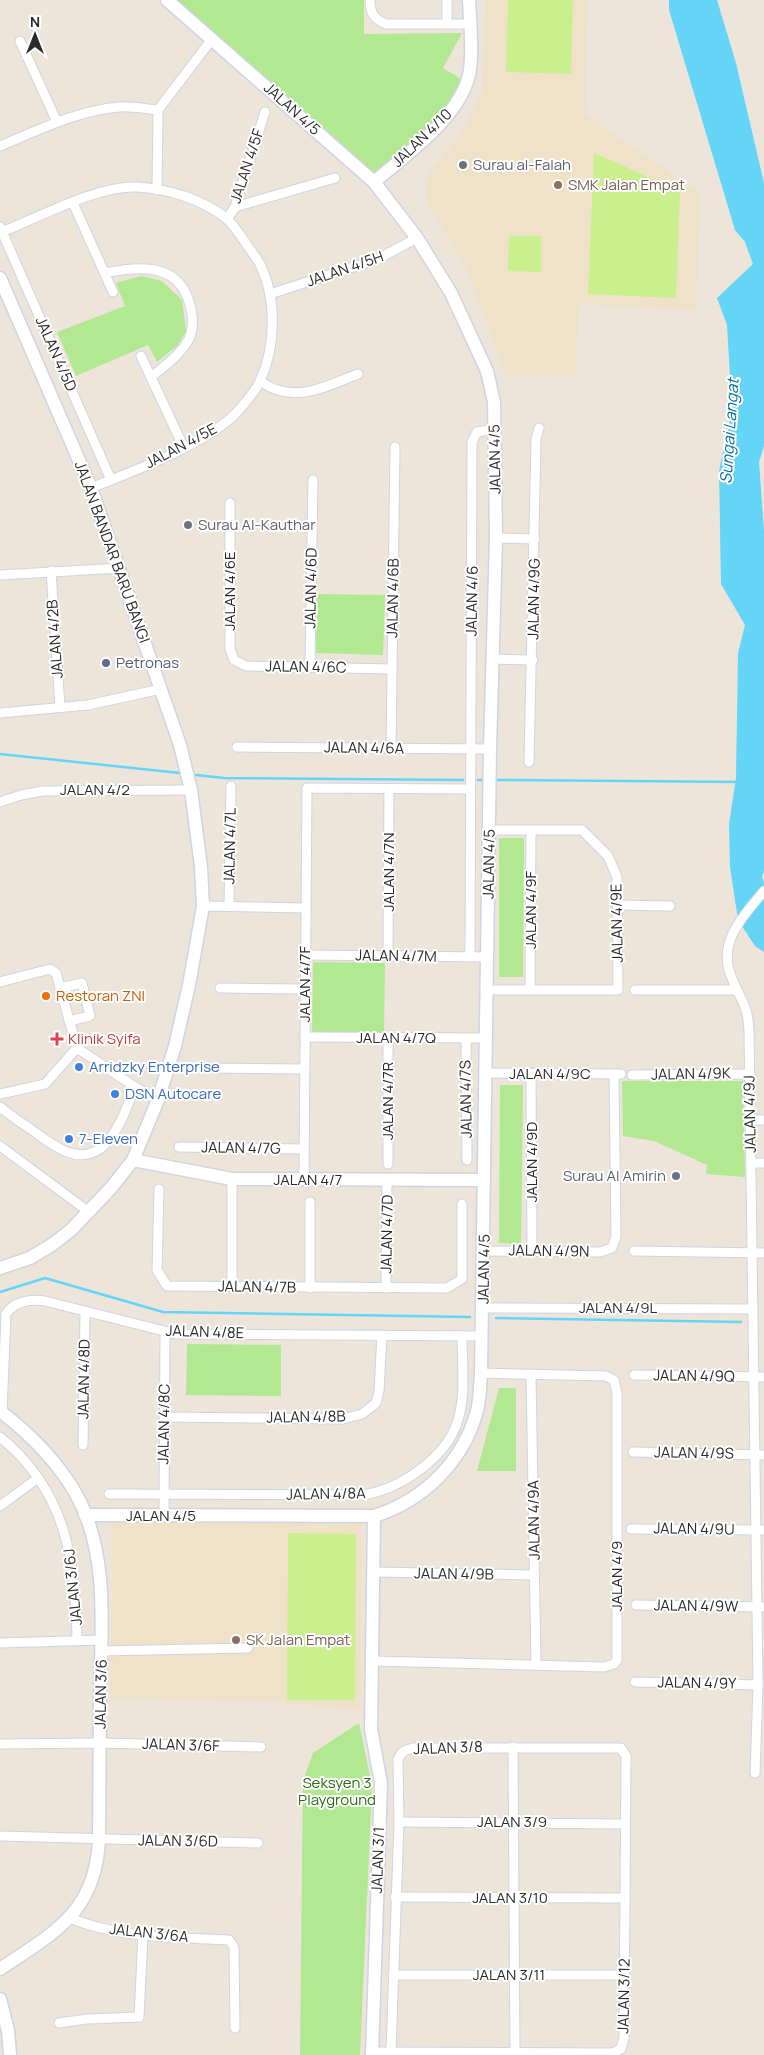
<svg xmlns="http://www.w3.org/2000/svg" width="764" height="2055" viewBox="0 0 764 2055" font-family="Manrope,sans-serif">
  <rect width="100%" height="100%" fill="#ede4da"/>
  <g fill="#f0e2c8">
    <path d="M486,0H587L585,114L700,193L696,310L579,304L575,376L506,375L467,269L426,200L427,177L460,136L482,92Z"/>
    <path d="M113,1523H361V1710L263,1701L110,1698Z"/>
  </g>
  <g fill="#b2e892">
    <path d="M164,0H364V34L462,33L443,68L463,80L443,115L374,173Z"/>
    <path d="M141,276L162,281L182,300L186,331L178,345L157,362L148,345L76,376L57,332L125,306L116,283Z"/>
    <path d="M317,594L385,595L383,655L316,653Z"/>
    <path d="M499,838H524L523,977H499Z"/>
    <path d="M313,962L385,963L384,1034L312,1033Z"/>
    <path d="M622,1081H743L745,1177L706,1174L707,1165L654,1141L623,1136Z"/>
    <path d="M500,1085H523L521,1244L499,1243Z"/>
    <path d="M187,1344L281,1345V1396L186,1395Z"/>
    <path d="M499,1388H516V1471H477Z"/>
    <path d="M359,1723L372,1786L360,2055H300L303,1781L313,1753Z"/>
  </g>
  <g fill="#c9f08d">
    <path d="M508,0H573L571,74L506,72Z"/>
    <path d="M594,153L680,191L676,298L588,294Z"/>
    <path d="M509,236H541V272L508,271Z"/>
    <path d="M288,1533L356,1534L355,1700H287Z"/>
  </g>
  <path fill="#65d5f7" d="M669,0H717L736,63L764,183V446L759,462L764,531V871L762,877L764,882V952L755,946L738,920L730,867L729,824L736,778L738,653L745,625L721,584L719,471L732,410L727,325L717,298L753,264L745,242L735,230L669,10Z"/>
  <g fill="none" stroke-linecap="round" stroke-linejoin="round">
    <g stroke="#65d5f7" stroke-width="2.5">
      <path d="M0,754L180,773"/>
      <path d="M196,775L224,778L463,780"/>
      <path d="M478,780H482"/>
      <path d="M498,780L739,782"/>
      <path d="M0,1292L45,1278L163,1312L470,1317"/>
      <path d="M496,1318L741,1322"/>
    </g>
    <g stroke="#cfd4e4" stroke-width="11">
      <g id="street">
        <path d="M370,0C370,13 374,19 386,24H470"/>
        <path d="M447,24V0"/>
        <path d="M20,41L57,122"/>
        <path d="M0,146C39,130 78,110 120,107C132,106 146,109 158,110"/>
        <path d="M157,190L158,110L212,39"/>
        <path d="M73,203L113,292"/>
        <path d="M235,207L335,178"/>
        <path d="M227,219L235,207L265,112"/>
        <path d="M0,227L111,480"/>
        <path d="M2,232C40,217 97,185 138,187C168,189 202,199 226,218C234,225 241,236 247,245C251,251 256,257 260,264C277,299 276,346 260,381C255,392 245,403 238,411C208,444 133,471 91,488"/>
        <path d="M105,273C139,266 179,262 190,305C193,316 194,328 189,339C180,355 166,365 151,377"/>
        <path d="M270,294L378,259L417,238"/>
        <path d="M141,356L184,448"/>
        <path d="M260,381C265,384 272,389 278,390C305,399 334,383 358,374"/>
        <path d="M230,503V649L234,660L246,666L392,669"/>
        <path d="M496,538L535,539"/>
        <path d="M51,571L60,707"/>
        <path d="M0,575L120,568"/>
        <path d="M492,659L533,660"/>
        <path d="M310,667L313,480"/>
        <path d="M0,713L88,705L161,689"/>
        <path d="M237,747L490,749"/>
        <path d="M391,748L395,447"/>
        <path d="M529,762L536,439L539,428"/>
        <path d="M0,802L21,795L43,791L191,790"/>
        <path d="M617,905L670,906"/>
        <path d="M203,906L306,908"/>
        <path d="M229,906L231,786"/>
        <path d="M305,955L488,957"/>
        <path d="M388,956L389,789"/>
        <path d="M470,957L472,442L477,432L495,429"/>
        <path d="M0,982L50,969L56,973L77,1048L135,1087L158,1100"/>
        <path d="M60,988L82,983L90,1016L69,1021"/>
        <path d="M220,988L305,989"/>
        <path d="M487,990H618L617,877L608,856L582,830H489"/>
        <path d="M530,990L531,830"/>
        <path d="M635,990H737"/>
        <path d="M305,1037L487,1038"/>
        <path d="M466,1038L467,1160"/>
        <path d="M195,1068L304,1069"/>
        <path d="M487,1073L621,1074"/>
        <path d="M531,1074L532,1251"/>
        <path d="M632,1075L750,1074"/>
        <path d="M0,1094L45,1084L77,1048"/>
        <path d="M0,1107C10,1115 21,1123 32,1130C51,1144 77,1166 101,1148C118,1134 127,1107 135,1087"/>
        <path d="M750,1120H764"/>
        <path d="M0,1146L89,1212"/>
        <path d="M179,1147L304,1149"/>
        <path d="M751,1163H764"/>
        <path d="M388,1164V1038"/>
        <path d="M304,1180L307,788L470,789"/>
        <path d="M159,1189L157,1270L167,1286L447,1288L462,1279V1204"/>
        <path d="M310,1202V1288"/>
        <path d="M484,1251L600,1252L612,1248L616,1237L614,1074"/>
        <path d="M634,1251L764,1253"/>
        <path d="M232,1287V1179"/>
        <path d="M386,1288L387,1180"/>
        <path d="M483,1308L753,1309"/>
        <path d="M531,1375L536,1665"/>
        <path d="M634,1375L764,1377"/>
        <path d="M2,1413L6,1314C14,1301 31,1299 45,1301L176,1334L482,1336"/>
        <path d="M164,1417L343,1419L362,1414L376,1403L379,1391L382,1335"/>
        <path d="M0,1437C66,1491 76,1560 77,1640"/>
        <path d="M83,1445L85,1312"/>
        <path d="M633,1452L764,1455"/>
        <path d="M109,1494L362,1495C399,1490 447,1458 458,1420C466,1394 462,1363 462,1336"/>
        <path d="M0,1506L38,1478"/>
        <path d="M164,1516L165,1332"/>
        <path d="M631,1529L764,1530"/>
        <path d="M374,1572L535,1575"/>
        <path d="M636,1605L764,1607"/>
        <path d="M0,1643L101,1640"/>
        <path d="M101,1651L248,1648"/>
        <path d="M373,1661L604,1667L614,1664L617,1660V1393L614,1380L606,1376L481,1373"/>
        <path d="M635,1682L758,1685"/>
        <path d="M0,1744L100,1743L261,1747"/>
        <path d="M513,1747L515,2053"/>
        <path d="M755,1773L758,1685L749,1031C748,1004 740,1000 731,976C717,942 744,915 764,891"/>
        <path d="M399,1822L625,1824"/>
        <path d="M0,1836L258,1843"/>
        <path d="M395,1897L625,1898"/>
        <path d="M70,1918C120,1939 176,1937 229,1940L234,1947L235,2028"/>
        <path d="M393,1975H625"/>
        <path d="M59,2023L87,2019L139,2017L143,1935"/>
        <path d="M372,2052L612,2053L621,2049L624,2038L626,1756L621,1748H414C405,1750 401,1751 398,1760L399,1822L391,2052"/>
      </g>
    </g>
    <g stroke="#cfd4e4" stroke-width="15">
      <g id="secondary">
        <path d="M374,182C408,153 463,115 470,70C473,47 470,23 469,0"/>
        <path d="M0,278L91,488L180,745L191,790L201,867L203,906L189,985L175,1046L158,1100L133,1160L111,1188L71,1230L53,1244L30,1258L0,1268"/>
        <path d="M133,1160L232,1179L484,1180"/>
        <path d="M0,1411C30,1434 57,1461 76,1494C110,1555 101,1632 100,1699C100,1746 99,1792 99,1839C96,1912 55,1932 0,1969"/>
        <path d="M85,1515L374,1516C423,1501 463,1462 477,1411C480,1400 480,1386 481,1373L490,749L496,538L494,402L487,371L451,293L417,238L374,182L167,0"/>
        <path d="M0,1999L8,2031L10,2055"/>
        <path d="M372,2055L381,1783L371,1729L374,1516"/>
      </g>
    </g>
    <use href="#street" stroke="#fff" stroke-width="9"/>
    <use href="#secondary" stroke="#fff" stroke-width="12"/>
  </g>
  <g fill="#6b7280" stroke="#fff" stroke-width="2">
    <circle cx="463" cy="165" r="5"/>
    <circle cx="188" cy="525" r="5"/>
    <circle cx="676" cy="1176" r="5"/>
  </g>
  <g fill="#8d6e63" stroke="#fff" stroke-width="2">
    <circle cx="558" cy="185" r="5"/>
    <circle cx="236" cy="1640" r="5"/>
  </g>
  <circle fill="#5c6f8a" stroke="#fff" stroke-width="2" cx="106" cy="663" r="5"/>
  <circle fill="#e8710a" stroke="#fff" stroke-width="2" cx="46" cy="996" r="5"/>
  <path fill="#e0444e" stroke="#fff" stroke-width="2" d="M54.5 1031.5h5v5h5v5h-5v5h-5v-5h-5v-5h5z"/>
  <g fill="#3f7fe0" stroke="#fff" stroke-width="2">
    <circle cx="79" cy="1067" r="5"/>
    <circle cx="115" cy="1094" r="5"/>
    <circle cx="69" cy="1139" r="5"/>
  </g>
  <g text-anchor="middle" stroke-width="4" stroke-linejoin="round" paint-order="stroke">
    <g font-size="15" fill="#2a2a2a" stroke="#fff">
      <text transform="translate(292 109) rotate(42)" y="5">JALAN 4/5</text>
      <text transform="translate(422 138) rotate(-44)" y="5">JALAN 4/10</text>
      <text transform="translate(247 166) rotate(-72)" y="5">JALAN 4/5F</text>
      <text transform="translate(345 269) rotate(-19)" y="5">JALAN 4/5H</text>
      <text transform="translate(56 354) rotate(66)" y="5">JALAN 4/5D</text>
      <text transform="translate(181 446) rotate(-28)" y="5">JALAN 4/5E</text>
      <text transform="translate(495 459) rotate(-91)" y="5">JALAN 4/5</text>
      <text transform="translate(112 552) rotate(70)" y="5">JALAN BANDAR BARU BANGI</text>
      <text transform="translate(311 588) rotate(-89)" y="5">JALAN 4/6D</text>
      <text transform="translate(230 591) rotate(-90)" y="5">JALAN 4/6E</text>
      <text transform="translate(393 598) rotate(-89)" y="5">JALAN 4/6B</text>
      <text transform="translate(534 599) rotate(-89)" y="5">JALAN 4/9G</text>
      <text transform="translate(472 601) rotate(-89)" y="5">JALAN 4/6</text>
      <text transform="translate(55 639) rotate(-94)" y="5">JALAN 4/2B</text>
      <text transform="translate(306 667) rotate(1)" y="5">JALAN 4/6C</text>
      <text transform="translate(364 748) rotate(1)" y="5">JALAN 4/6A</text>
      <text x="95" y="795">JALAN 4/2</text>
      <text transform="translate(230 846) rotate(-89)" y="5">JALAN 4/7L</text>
      <text transform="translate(489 864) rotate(-89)" y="5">JALAN 4/5</text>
      <text transform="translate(389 872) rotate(-90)" y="5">JALAN 4/7N</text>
      <text transform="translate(531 910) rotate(-90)" y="5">JALAN 4/9F</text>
      <text transform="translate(617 923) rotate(-91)" y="5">JALAN 4/9E</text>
      <text transform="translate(396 956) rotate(1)" y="5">JALAN 4/7M</text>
      <text transform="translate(305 984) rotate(-90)" y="5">JALAN 4/7F</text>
      <text x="396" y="1043">JALAN 4/7Q</text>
      <text x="550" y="1079">JALAN 4/9C</text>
      <text transform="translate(691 1074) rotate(-1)" y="5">JALAN 4/9K</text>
      <text transform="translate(466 1099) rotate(-91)" y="5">JALAN 4/7S</text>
      <text transform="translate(388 1101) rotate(-90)" y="5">JALAN 4/7R</text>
      <text transform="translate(750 1114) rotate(-91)" y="5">JALAN 4/9J</text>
      <text transform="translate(241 1148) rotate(1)" y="5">JALAN 4/7G</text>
      <text transform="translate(532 1162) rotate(-90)" y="5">JALAN 4/9D</text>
      <text x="308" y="1185">JALAN 4/7</text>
      <text transform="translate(387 1234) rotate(-89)" y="5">JALAN 4/7D</text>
      <text transform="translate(549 1251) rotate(1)" y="5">JALAN 4/9N</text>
      <text transform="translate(484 1269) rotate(-89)" y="5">JALAN 4/5</text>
      <text transform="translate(257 1287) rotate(1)" y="5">JALAN 4/7B</text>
      <text x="618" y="1313">JALAN 4/9L</text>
      <text transform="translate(205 1332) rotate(2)" y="5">JALAN 4/8E</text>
      <text transform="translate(694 1376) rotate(1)" y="5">JALAN 4/9Q</text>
      <text transform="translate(84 1379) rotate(-89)" y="5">JALAN 4/8D</text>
      <text transform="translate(306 1417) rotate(-1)" y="5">JALAN 4/8B</text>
      <text transform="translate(164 1424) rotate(-89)" y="5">JALAN 4/8C</text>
      <text transform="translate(694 1453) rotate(1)" y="5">JALAN 4/9S</text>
      <text transform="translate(326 1494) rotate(-1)" y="5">JALAN 4/8A</text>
      <text x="161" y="1521">JALAN 4/5</text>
      <text transform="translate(534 1520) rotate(-91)" y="5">JALAN 4/9A</text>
      <text transform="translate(694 1529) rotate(1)" y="5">JALAN 4/9U</text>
      <text transform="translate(454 1574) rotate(1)" y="5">JALAN 4/9B</text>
      <text transform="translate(617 1576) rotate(-90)" y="5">JALAN 4/9</text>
      <text transform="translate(73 1587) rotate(-96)" y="5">JALAN 3/6J</text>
      <text transform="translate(696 1606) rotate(1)" y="5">JALAN 4/9W</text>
      <text transform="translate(697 1683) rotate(1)" y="5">JALAN 4/9Y</text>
      <text transform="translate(101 1694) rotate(-89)" y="5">JALAN 3/6</text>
      <text transform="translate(181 1745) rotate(2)" y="5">JALAN 3/6F</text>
      <text transform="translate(448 1748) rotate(-2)" y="5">JALAN 3/8</text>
      <text x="512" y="1827">JALAN 3/9</text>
      <text transform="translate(178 1841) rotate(1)" y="5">JALAN 3/6D</text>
      <text transform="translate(378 1860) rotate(-88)" y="5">JALAN 3/1</text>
      <text x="510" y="1903">JALAN 3/10</text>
      <text transform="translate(149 1933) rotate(6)" y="5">JALAN 3/6A</text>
      <text x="509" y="1980">JALAN 3/11</text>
      <text transform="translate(624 1996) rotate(-89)" y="5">JALAN 3/12</text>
    </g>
    <g font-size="15" fill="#5b616d" stroke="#fff" text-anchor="start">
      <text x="473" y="170">Surau al-Falah</text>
      <text x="198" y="530">Surau Al-Kauthar</text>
      <text x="666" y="1181" text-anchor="end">Surau Al Amirin</text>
    </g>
    <g font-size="15" fill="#785e54" stroke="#fff" text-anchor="start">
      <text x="568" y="190">SMK Jalan Empat</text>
      <text x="246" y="1645">SK Jalan Empat</text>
    </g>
    <g font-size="15" fill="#4e5e75" stroke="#fff" text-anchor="start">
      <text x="116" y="668">Petronas</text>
    </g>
    <g font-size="15" fill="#c56008" stroke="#fff" text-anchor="start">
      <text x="56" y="1001">Restoran ZNI</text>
    </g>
    <g font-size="15" fill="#be3a42" stroke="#fff" text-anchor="start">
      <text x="68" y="1044">Klinik Syifa</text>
    </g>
    <g font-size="15" fill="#366cbe" stroke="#fff" text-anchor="start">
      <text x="89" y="1072">Arridzky Enterprise</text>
      <text x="125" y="1099">DSN Autocare</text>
      <text x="79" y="1144">7-Eleven</text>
    </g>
    <g font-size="15" fill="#2a6c15" stroke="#fff">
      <text x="337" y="1788">Seksyen 3<tspan x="337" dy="17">Playground</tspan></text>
    </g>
    <g font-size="16" font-style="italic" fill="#0472a4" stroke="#fff">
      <text transform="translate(729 431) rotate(-86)" y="6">Sungai Langat</text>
    </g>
  </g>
  <g transform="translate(35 35)" stroke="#ffffff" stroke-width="4" paint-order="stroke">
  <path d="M0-4L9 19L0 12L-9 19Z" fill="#2a2a2a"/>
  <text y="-8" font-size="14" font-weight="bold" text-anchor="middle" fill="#2a2a2a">N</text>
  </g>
</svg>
